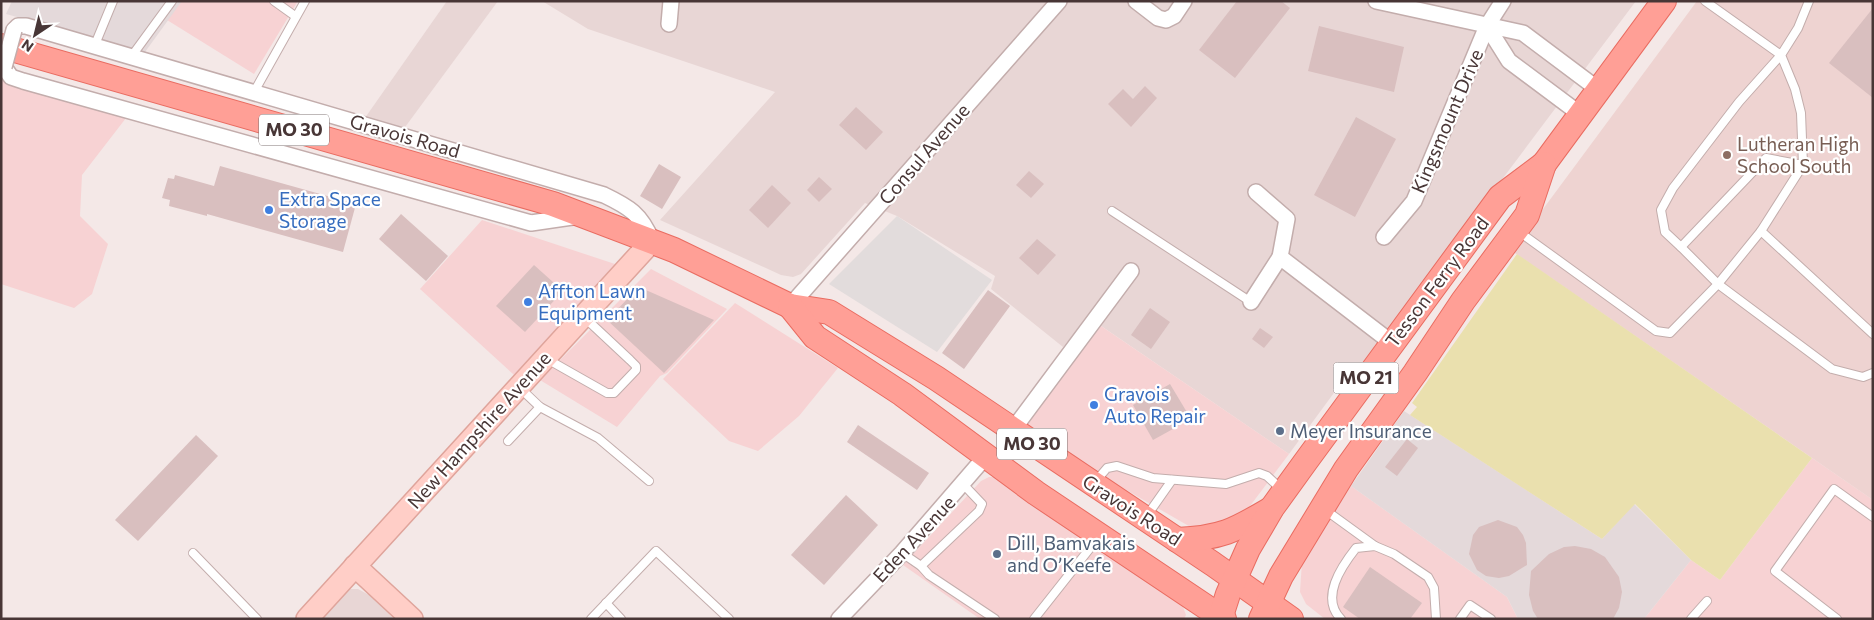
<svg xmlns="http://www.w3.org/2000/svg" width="1874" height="620" viewBox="0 0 1874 620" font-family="Commissioner,sans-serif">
  <rect width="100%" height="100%" fill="#f4e8e7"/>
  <g fill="#e8d6d5">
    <path d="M447,1H498L397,138L360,125Z"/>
    <path d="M542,1H1636L1355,375L1339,386L1289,454L1088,317L1063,347L991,289L995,276L897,216L865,203L801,274L793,277L781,275L660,220L775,92L588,29Z"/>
    <path d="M350,589H358L369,595L394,619H319L342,593Z"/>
  </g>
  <g fill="#f7d2d3">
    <path d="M181,1H298L254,74L167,20Z"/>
    <path d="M1,76L126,118L82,175L80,216L108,244L92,294L74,308L1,284Z"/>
    <path d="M482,220L615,264L514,375L420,289Z"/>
    <path d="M651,269L727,309L667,373L660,376L617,427L540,380Z"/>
    <path d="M735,303L838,368L799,416L758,451L729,441L663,379Z"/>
    <path d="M1101,326L1289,454L1244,514L1230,523L1194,529L1088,468L1025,424Z"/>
    <path d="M1812,458L1873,500V619H1644L1691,560L1720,580Z"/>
    <path d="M989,477H998L1178,600L1183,607L1186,615L1184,619H980L903,565L981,481Z"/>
    <path d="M1351,486L1507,597L1518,619H1325L1306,604L1300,592L1302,561Z"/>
  </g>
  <g fill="#e4d9da">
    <path d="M12,1H182L145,52L6,14Z"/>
    <path d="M1404,411L1602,539L1634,504L1691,560L1644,619H1518L1507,597L1351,486Z"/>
  </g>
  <path fill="#eed3d1" d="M1697,1H1873V500L1512,251Z"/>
  <path fill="#eae0ae" d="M1517,254L1812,458L1720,580L1691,560L1635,504L1602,539L1410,415L1417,407L1412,403Z"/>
  <path fill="#e2dcdc" d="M897,216L992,280L937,352L829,284Z"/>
  <g fill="#d9bfbf">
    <path d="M1237,1H1281L1290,8L1235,78L1199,50Z"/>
    <path d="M1873,8V98L1829,63Z"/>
    <path d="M1319,26L1404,47L1394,92L1308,71Z"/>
    <path d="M1145,86L1157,98L1131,127L1108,104L1123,89L1133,99Z"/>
    <path d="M856,107L883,132L866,150L839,125Z"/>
    <path d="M1356,117L1396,139L1355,217L1314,195Z"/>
    <path d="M659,164L681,177L662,209L640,196Z"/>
    <path d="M220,166L356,204L343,252L207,214V216L169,206L170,200L162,198L168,178L174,179L175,175L214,186Z"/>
    <path d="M1029,171L1044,184L1031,198L1016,185Z"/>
    <path d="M819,177L832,189L819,202L807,190Z"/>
    <path d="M772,185L791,203L768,228L749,210Z"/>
    <path d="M401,214L448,256L426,281L379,239Z"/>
    <path d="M1037,239L1056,255L1038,275L1019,258Z"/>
    <path d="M534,265L563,291L525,332L496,306Z"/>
    <path d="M639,287L714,320L664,373L607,320Z"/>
    <path d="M988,290L1010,306L964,369L942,353Z"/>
    <path d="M1150,308L1170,322L1151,349L1131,335Z"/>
    <path d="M1260,328L1273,337L1264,348L1252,339Z"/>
    <path d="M1170,384L1191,419L1153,440L1133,405Z"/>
    <path d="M858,425L929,473L917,490L847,442Z"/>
    <path d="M196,435L218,456L138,541L115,520Z"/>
    <path d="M1407,439L1418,448L1397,476L1385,467Z"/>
    <path d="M846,495L878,525L824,585L791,555Z"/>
    <path d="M1498,520L1517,527L1523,535L1526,543L1527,565L1509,576L1499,578L1486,576L1477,570L1469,554L1473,535L1479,527Z"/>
    <path d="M1575,546L1591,549L1605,557L1619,577L1622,592L1619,608L1613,619H1538L1533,611L1529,595L1531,571L1549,554L1564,547Z"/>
    <path d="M1370,567L1422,603L1410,619H1360L1343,607Z"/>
  </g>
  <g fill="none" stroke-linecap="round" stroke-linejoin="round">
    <g stroke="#c3adac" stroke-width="10">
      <g id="lane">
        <path d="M274,1L295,16"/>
        <path d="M1705,1L1781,55L1795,89L1801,113L1803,165L1766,158L1681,247L1665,232L1661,210L1673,188L1739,102L1781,55L1798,28L1809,1"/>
        <path d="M94,47L113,1"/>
        <path d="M131,57L172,1"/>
        <path d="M254,92L305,1"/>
        <path d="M1803,165L1761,231L1873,334"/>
        <path d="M1112,211L1251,302"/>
        <path d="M1518,231L1656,331L1670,333L1718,284L1761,231"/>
        <path d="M1681,247L1718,284L1832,369L1863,377L1873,373"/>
        <path d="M547,359L607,393H614L636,370V366L630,360L584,317"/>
        <path d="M520,388L540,407L598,438L649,481"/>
        <path d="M508,441L540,407"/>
        <path d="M1095,482L1107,468L1117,466L1153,478L1226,484L1259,473L1267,476L1282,490"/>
        <path d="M1324,509L1375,546"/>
        <path d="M1146,517L1172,480"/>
        <path d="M193,553L257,619"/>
        <path d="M902,553L921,566L929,575L995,619"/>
        <path d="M921,566L979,511L982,504L963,484"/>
        <path d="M606,603L621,619"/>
        <path d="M591,619L656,551L729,619"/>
        <path d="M1034,619L1098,538"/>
        <path d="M1341,619C1320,598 1341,567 1356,548L1375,546L1394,554L1428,577L1434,588L1436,619"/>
        <path d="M1460,619L1470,605L1491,619"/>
        <path d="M1691,619L1707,601"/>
        <path d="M1837,619L1775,571L1834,489L1873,517"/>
      </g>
    </g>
    <g stroke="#c3adac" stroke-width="18">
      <g id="street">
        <path d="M1136,1L1158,18L1166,20L1174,16L1184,1"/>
        <path d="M1376,1L1523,33L1599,90"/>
        <path d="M669,24L671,1"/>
        <path d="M1487,26L1509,61L1580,114"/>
        <path d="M14,30L18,26H26L604,195C629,207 641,214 652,241"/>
        <path d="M4,67L11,77L23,81L531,223L579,216"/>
        <path d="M1256,192L1287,219L1280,257L1392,343"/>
        <path d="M1384,237L1414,201L1487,26L1503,1"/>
        <path d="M1251,302L1280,257"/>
        <path d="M790,306L1059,1"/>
        <path d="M1012,431L1131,271"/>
        <path d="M839,619L902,553L986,456"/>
      </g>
    </g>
    <g stroke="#dfa49b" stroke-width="24">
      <g id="secondary">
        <path d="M355,566L412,619"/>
        <path d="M307,619L652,241"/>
      </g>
    </g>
    <g stroke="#e96c61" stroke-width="26">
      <g id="primary">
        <path d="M1,46L553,204L674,250L790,306L829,312L936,378L1213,564L1291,619"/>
        <path d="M790,306L815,337L902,394L1036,493L1224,619"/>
        <path d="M1177,540C1221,538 1234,531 1271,509"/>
        <path d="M1220,619L1228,594L1248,549L1272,508L1306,461L1500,197L1544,164L1664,1"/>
        <path d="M1261,619L1281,576L1346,469L1415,373L1463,301L1527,215L1544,164"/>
      </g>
    </g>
    <use href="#lane" stroke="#fff" stroke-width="8"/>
    <use href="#street" stroke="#fff" stroke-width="15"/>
    <use href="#secondary" stroke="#ffcec7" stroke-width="21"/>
    <use href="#primary" stroke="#ff9f96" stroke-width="24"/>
    <g stroke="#c3adac" stroke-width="18" stroke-linecap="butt">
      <path id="street-bridge" d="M4,67L14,30"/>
    </g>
    <use href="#street-bridge" stroke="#fff" stroke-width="15"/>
  </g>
  <circle fill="#8d6e63" stroke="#fff" stroke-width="2" cx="1727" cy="155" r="5"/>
  <g fill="#3f7fe0" stroke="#fff" stroke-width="2">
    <circle cx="269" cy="210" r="5"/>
    <circle cx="528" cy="302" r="5"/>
    <circle cx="1094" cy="405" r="5"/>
  </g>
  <g fill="#5c6f8a" stroke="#fff" stroke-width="2">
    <circle cx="1280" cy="431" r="5"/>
    <circle cx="997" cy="554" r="5"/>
  </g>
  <g text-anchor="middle" stroke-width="4.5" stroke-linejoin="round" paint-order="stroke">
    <g fill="#fff" stroke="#7f7272" stroke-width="1">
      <rect x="259" y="114.5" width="70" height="31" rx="4"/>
      <rect x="1333.5" y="362.5" width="65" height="31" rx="4"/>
      <rect x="997" y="428.5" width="70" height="31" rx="4"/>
    </g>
    <g font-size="18" font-weight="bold" fill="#483636">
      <text x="294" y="136">MO 30</text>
      <text x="1366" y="384">MO 21</text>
      <text x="1032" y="450">MO 30</text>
    </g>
    <g font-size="19" fill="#483636" stroke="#fff">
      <text transform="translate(1447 121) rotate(-67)" y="7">Kingsmount Drive</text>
      <text transform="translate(405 136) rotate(16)" y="7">Gravois Road</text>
      <text transform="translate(924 154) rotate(-49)" y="7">Consul Avenue</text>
      <text transform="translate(1437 282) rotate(-53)" y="7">Tesson Ferry Road</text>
      <text transform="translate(479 430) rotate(-48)" y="7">New Hampshire Avenue</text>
      <text transform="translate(1132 510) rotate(33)" y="7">Gravois Road</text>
      <text transform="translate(914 539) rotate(-47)" y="7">Eden Avenue</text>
    </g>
    <g font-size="19" fill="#785e54" stroke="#fff" text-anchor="start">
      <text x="1737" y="151">Lutheran High<tspan x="1737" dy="22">School South</tspan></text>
    </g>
    <g font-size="19" fill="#366cbe" stroke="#fff" text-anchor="start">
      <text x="279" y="206">Extra Space<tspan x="279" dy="22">Storage</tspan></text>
      <text x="538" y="298">Affton Lawn<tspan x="538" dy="22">Equipment</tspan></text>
      <text x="1104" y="401">Gravois<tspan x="1104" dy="22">Auto Repair</tspan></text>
    </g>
    <g font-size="19" fill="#4e5e75" stroke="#fff" text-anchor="start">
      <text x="1290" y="438">Meyer Insurance</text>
      <text x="1007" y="550">Dill, Bamvakais<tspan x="1007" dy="22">and O’Keefe</tspan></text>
    </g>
  </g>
  <rect width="1874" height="620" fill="none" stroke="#483636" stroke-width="5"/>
  <g transform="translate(35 35) rotate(215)" stroke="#ffffff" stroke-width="4" paint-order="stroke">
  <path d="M0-4L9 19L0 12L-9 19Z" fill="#483636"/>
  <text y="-8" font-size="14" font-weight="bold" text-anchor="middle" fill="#483636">N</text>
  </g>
</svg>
